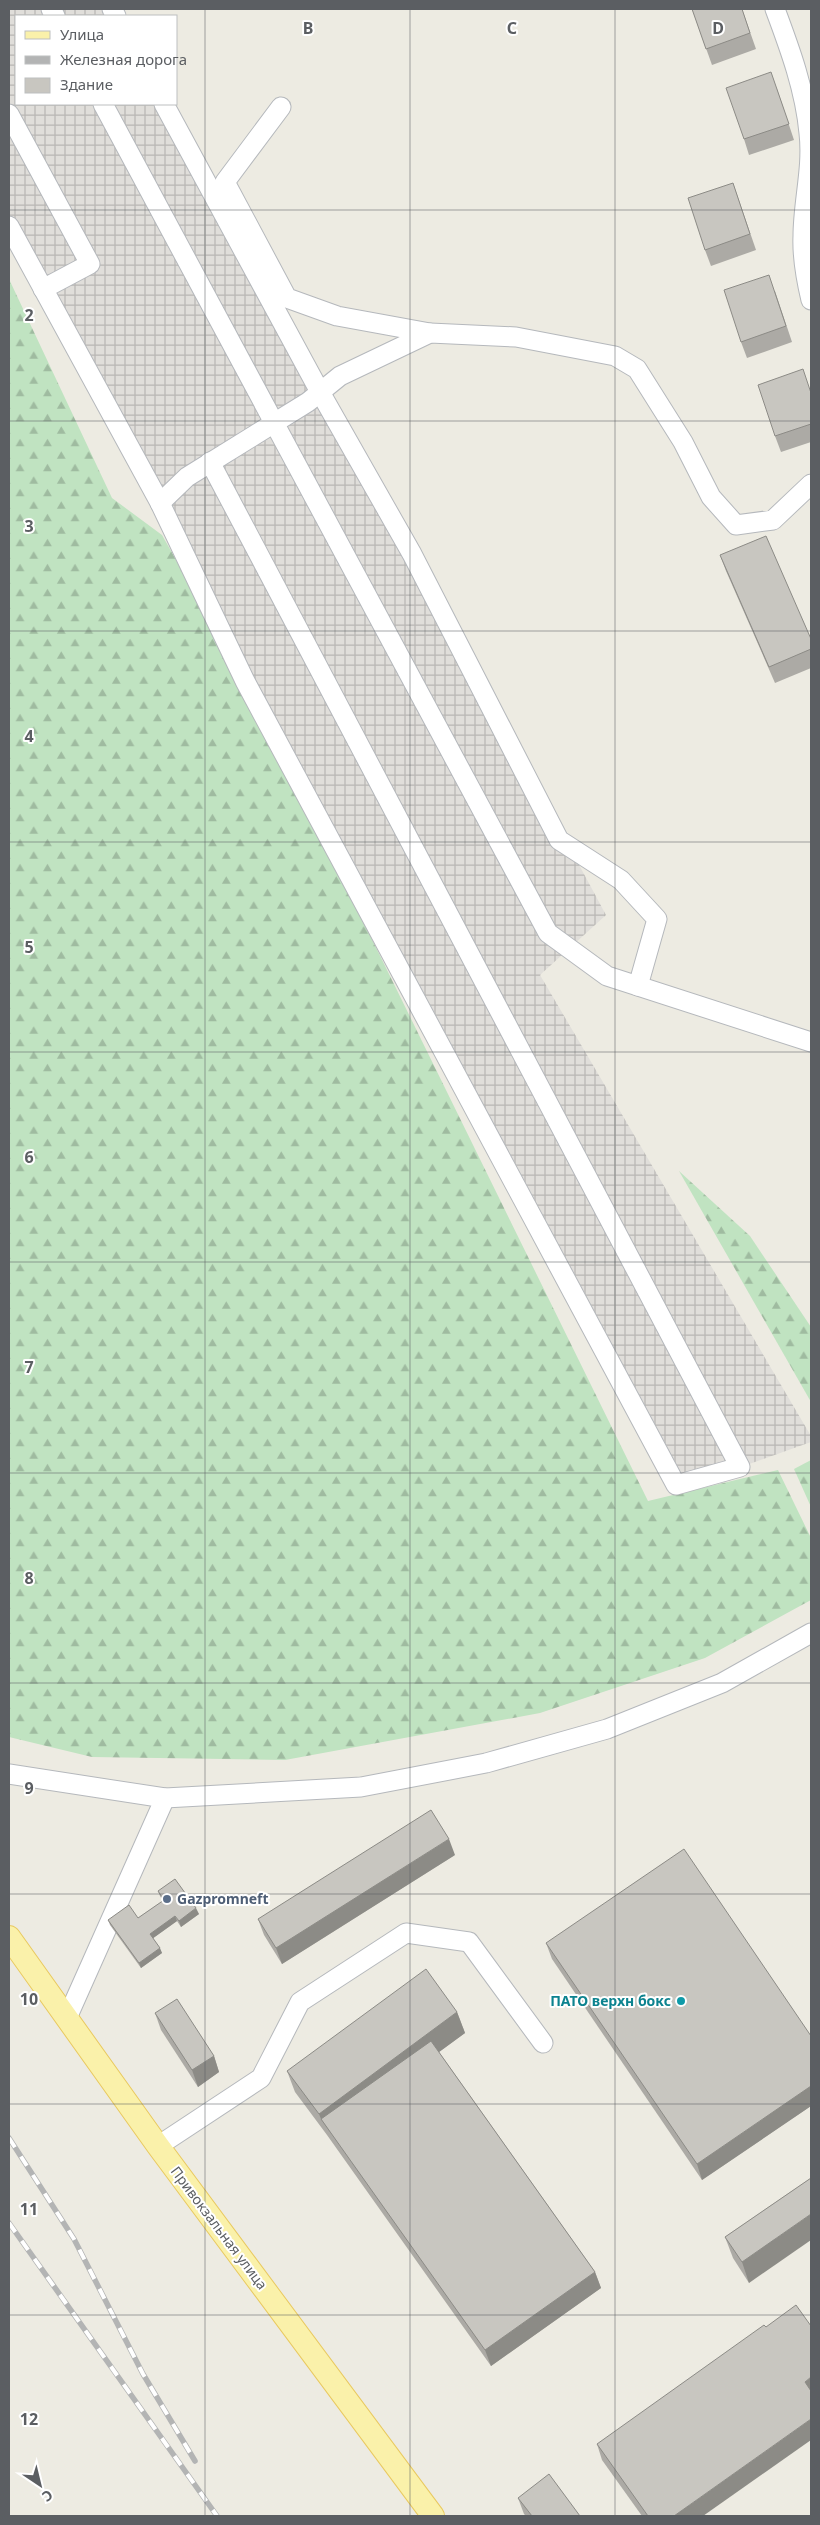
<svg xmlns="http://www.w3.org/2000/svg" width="820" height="2525" viewBox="0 0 820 2525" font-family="'Noto Sans',sans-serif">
  <defs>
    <pattern id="industrial-grid" width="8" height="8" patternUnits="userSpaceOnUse" patternTransform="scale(1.25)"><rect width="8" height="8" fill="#e0deda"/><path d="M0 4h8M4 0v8" fill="none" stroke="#b9b7b4"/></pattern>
    <pattern id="forest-firs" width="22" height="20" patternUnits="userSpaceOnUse" patternTransform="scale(1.25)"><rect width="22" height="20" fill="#c0e3c1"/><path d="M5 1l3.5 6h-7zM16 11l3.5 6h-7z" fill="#9fbba0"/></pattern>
  </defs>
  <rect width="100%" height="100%" fill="#edebe2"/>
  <path fill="url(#industrial-grid)" d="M9,9H119L124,16H16V104H170L606,915L540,975L811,1436V1442L688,1486L9,220Z"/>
  <g fill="url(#forest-firs)">
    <path d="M9,279L112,498L162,535L245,681L648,1501L778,1470L811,1538V1600L705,1658L540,1713L285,1760L92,1757L9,1737Z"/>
    <path d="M679,1171L750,1236L811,1327V1402Z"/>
    <path d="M811,1460V1507L794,1469Z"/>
  </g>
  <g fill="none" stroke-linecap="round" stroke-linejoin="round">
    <g stroke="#b5b8bc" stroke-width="21">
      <g id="minor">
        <path d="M51,9L55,16"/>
        <path d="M112,9L116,16"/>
        <path d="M775,9C790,49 805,90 809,133C813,168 803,202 803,236C802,258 806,279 811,300"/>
        <path d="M103,104L548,933L607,976L811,1042"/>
        <path d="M164,104L320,392L412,554L559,840L621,880L657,919L638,986"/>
        <path d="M281,107L225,182L287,298L337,316L430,333"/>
        <path d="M9,114L90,264L43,289"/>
        <path d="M9,226L160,503L245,681L676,1485L740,1467L210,462"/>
        <path d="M160,503L187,477L308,402L340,376L430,333L516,337L615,356L637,369L683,442L711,497L736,525L773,520L811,484"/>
        <path d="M9,1774L165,1798L361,1787L486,1763L607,1729L722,1683L811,1633"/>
        <path d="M67,2018L165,1798"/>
        <path d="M158,2146L261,2078L300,2002L406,1933L469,1942L543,2043"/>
      </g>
    </g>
    <g stroke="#e9c95f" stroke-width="24">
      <path id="major" d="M9,1937L158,2146L433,2516"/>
    </g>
    <use href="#minor" stroke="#fff" stroke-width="19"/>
    <use href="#major" stroke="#faf1aa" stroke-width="22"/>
    <g stroke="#b3b4b4" stroke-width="5.5">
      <g id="rail">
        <path d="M9,2138L74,2239L143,2374L195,2461"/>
        <path d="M9,2223L217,2516"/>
      </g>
    </g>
    <use href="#rail" stroke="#fff" stroke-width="4" stroke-dasharray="11" stroke-linecap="butt"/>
  </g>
  <g fill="#acaaa5">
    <path d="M692,9H742L756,49L712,65Z"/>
    <path d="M777,89L794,140L749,155L744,139Z"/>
    <path d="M733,183L756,250L711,266L705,250Z"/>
    <path d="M775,291L792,342L747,358L741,342Z"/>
    <path d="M811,392V442L781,452L775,436Z"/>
    <path d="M720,555L811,639V668L775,683L726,571Z"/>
    <path d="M455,1855L282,1964L264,1935L258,1919Z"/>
    <path d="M158,1891L199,1914L181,1927L177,1921L153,1938L162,1953L141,1968L110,1925L108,1920L138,1918L163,1901L160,1896Z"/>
    <path d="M546,1943L811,2036V2106L702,2180L552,1959Z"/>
    <path d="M457,2012L465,2033L439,2052L595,2272L601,2288L491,2366L327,2135L295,2092L287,2071Z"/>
    <path d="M155,2013L214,2056L219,2072L198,2087L161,2030Z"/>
    <path d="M811,2178L749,2283L733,2258L725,2237Z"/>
    <path d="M597,2444L703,2516H642L602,2460Z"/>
    <path d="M518,2498L580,2516H526L524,2514Z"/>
  </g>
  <g fill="#8c8b86">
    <path d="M449,1839L455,1855L282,1964L276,1948Z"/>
    <path d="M196,1908L199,1914L181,1927L179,1921Z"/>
    <path d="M175,1916L177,1921L152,1939L150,1934Z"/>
    <path d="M160,1948L162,1953L141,1968L139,1963Z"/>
    <path d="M457,2012L465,2033L330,2132L321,2119L319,2114Z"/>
    <path d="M214,2056L219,2072L198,2087L192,2070Z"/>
    <path d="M811,2086V2106L702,2180L697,2164Z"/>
    <path d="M811,2214V2240L749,2283L742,2262Z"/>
    <path d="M595,2272L601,2288L491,2366L485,2350Z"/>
    <path d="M811,2377V2398L805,2382Z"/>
    <path d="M811,2419V2440L703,2516H674Z"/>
  </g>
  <g fill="#c8c6c0" stroke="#8c8b86">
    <path d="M692,9H742L750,33L706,49Z"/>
    <path d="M771,72L789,124L744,139L726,88Z"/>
    <path d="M733,183L750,234L705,250L688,198Z"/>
    <path d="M769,275L786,326L741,342L724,290Z"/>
    <path d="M803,369L811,393V424L775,436L758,385Z"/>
    <path d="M766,536L811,639V649L769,667L720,555Z"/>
    <path d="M431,1810L449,1839L276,1948L258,1919Z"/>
    <path d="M684,1849L811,2036V2086L697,2164L546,1943Z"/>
    <path d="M175,1879L196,1908L179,1921L175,1916L150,1934L160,1948L139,1963L108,1920L129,1905L138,1918L164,1900L158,1891Z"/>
    <path d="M426,1969L457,2012L319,2114L287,2071Z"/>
    <path d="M177,1999L214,2056L192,2070L155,2013Z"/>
    <path d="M431,2041L595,2272L485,2350L321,2119Z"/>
    <path d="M811,2178V2214L742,2262L725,2237Z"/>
    <path d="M796,2305L811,2326V2377L805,2382L811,2391V2419L674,2516H648L597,2444L764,2325L766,2327Z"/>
    <path d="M549,2474L580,2516H532L518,2498Z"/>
  </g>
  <path fill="none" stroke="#5b5e62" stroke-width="1" stroke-opacity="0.55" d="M205,9V2516M410,9V2516M615,9V2516M9,210H811M9,421H811M9,631H811M9,842H811M9,1052H811M9,1262H811M9,1473H811M9,1683H811M9,1894H811M9,2104H811M9,2315H811"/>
  <circle fill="#5c6f8a" stroke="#fff" stroke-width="2" cx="167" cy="1899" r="5"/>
  <circle fill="#0f9aa8" stroke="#fff" stroke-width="2" cx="681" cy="2001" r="5"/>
  <g text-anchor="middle" stroke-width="4" stroke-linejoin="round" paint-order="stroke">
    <g font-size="14" font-weight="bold" fill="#4e5e75" stroke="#fff" text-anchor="start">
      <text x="177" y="1904">Gazpromneft</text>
    </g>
    <g font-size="14" font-weight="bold" fill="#0d838f" stroke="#fff" text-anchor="end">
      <text x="671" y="2006">ПАТО верхн бокс</text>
    </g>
    <g font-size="14" fill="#5b5e62" stroke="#fff">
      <text transform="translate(219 2228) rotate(53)" y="5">Привокзальная улица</text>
    </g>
  </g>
  <g font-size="16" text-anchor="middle" font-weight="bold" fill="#5b5e62" stroke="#fff" stroke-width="4" stroke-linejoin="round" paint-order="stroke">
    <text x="308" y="34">B</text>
    <text x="512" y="34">C</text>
    <text x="718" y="34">D</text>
    <text x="29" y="321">2</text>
    <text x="29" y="532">3</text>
    <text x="29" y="742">4</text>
    <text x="29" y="953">5</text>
    <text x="29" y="1163">6</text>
    <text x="29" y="1373">7</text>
    <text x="29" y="1584">8</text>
    <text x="29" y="1794">9</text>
    <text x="29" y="2005">10</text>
    <text x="29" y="2215">11</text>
    <text x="29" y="2425">12</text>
  </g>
  <rect width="820" height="2525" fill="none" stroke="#5b5e62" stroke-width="20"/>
  <rect x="15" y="15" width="162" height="90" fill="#ffffff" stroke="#bdbfc0"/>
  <rect x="25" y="31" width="25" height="8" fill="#faf1aa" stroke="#bdbfc0"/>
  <text x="60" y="40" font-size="15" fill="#5b5e62">Улица</text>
  <rect x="25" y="56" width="25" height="8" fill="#b3b4b4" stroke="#bdbfc0"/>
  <text x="60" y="65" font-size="15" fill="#5b5e62">Железная дорога</text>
  <rect x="25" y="78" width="25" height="15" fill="#c8c6c0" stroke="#bdbfc0"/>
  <text x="60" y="90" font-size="15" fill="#5b5e62">Здание</text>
  <g transform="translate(40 2485) rotate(145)" stroke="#ffffff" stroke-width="4" paint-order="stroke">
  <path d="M0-4L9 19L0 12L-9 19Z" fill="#5b5e62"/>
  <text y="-8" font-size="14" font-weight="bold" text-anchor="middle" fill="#5b5e62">С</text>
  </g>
</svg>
